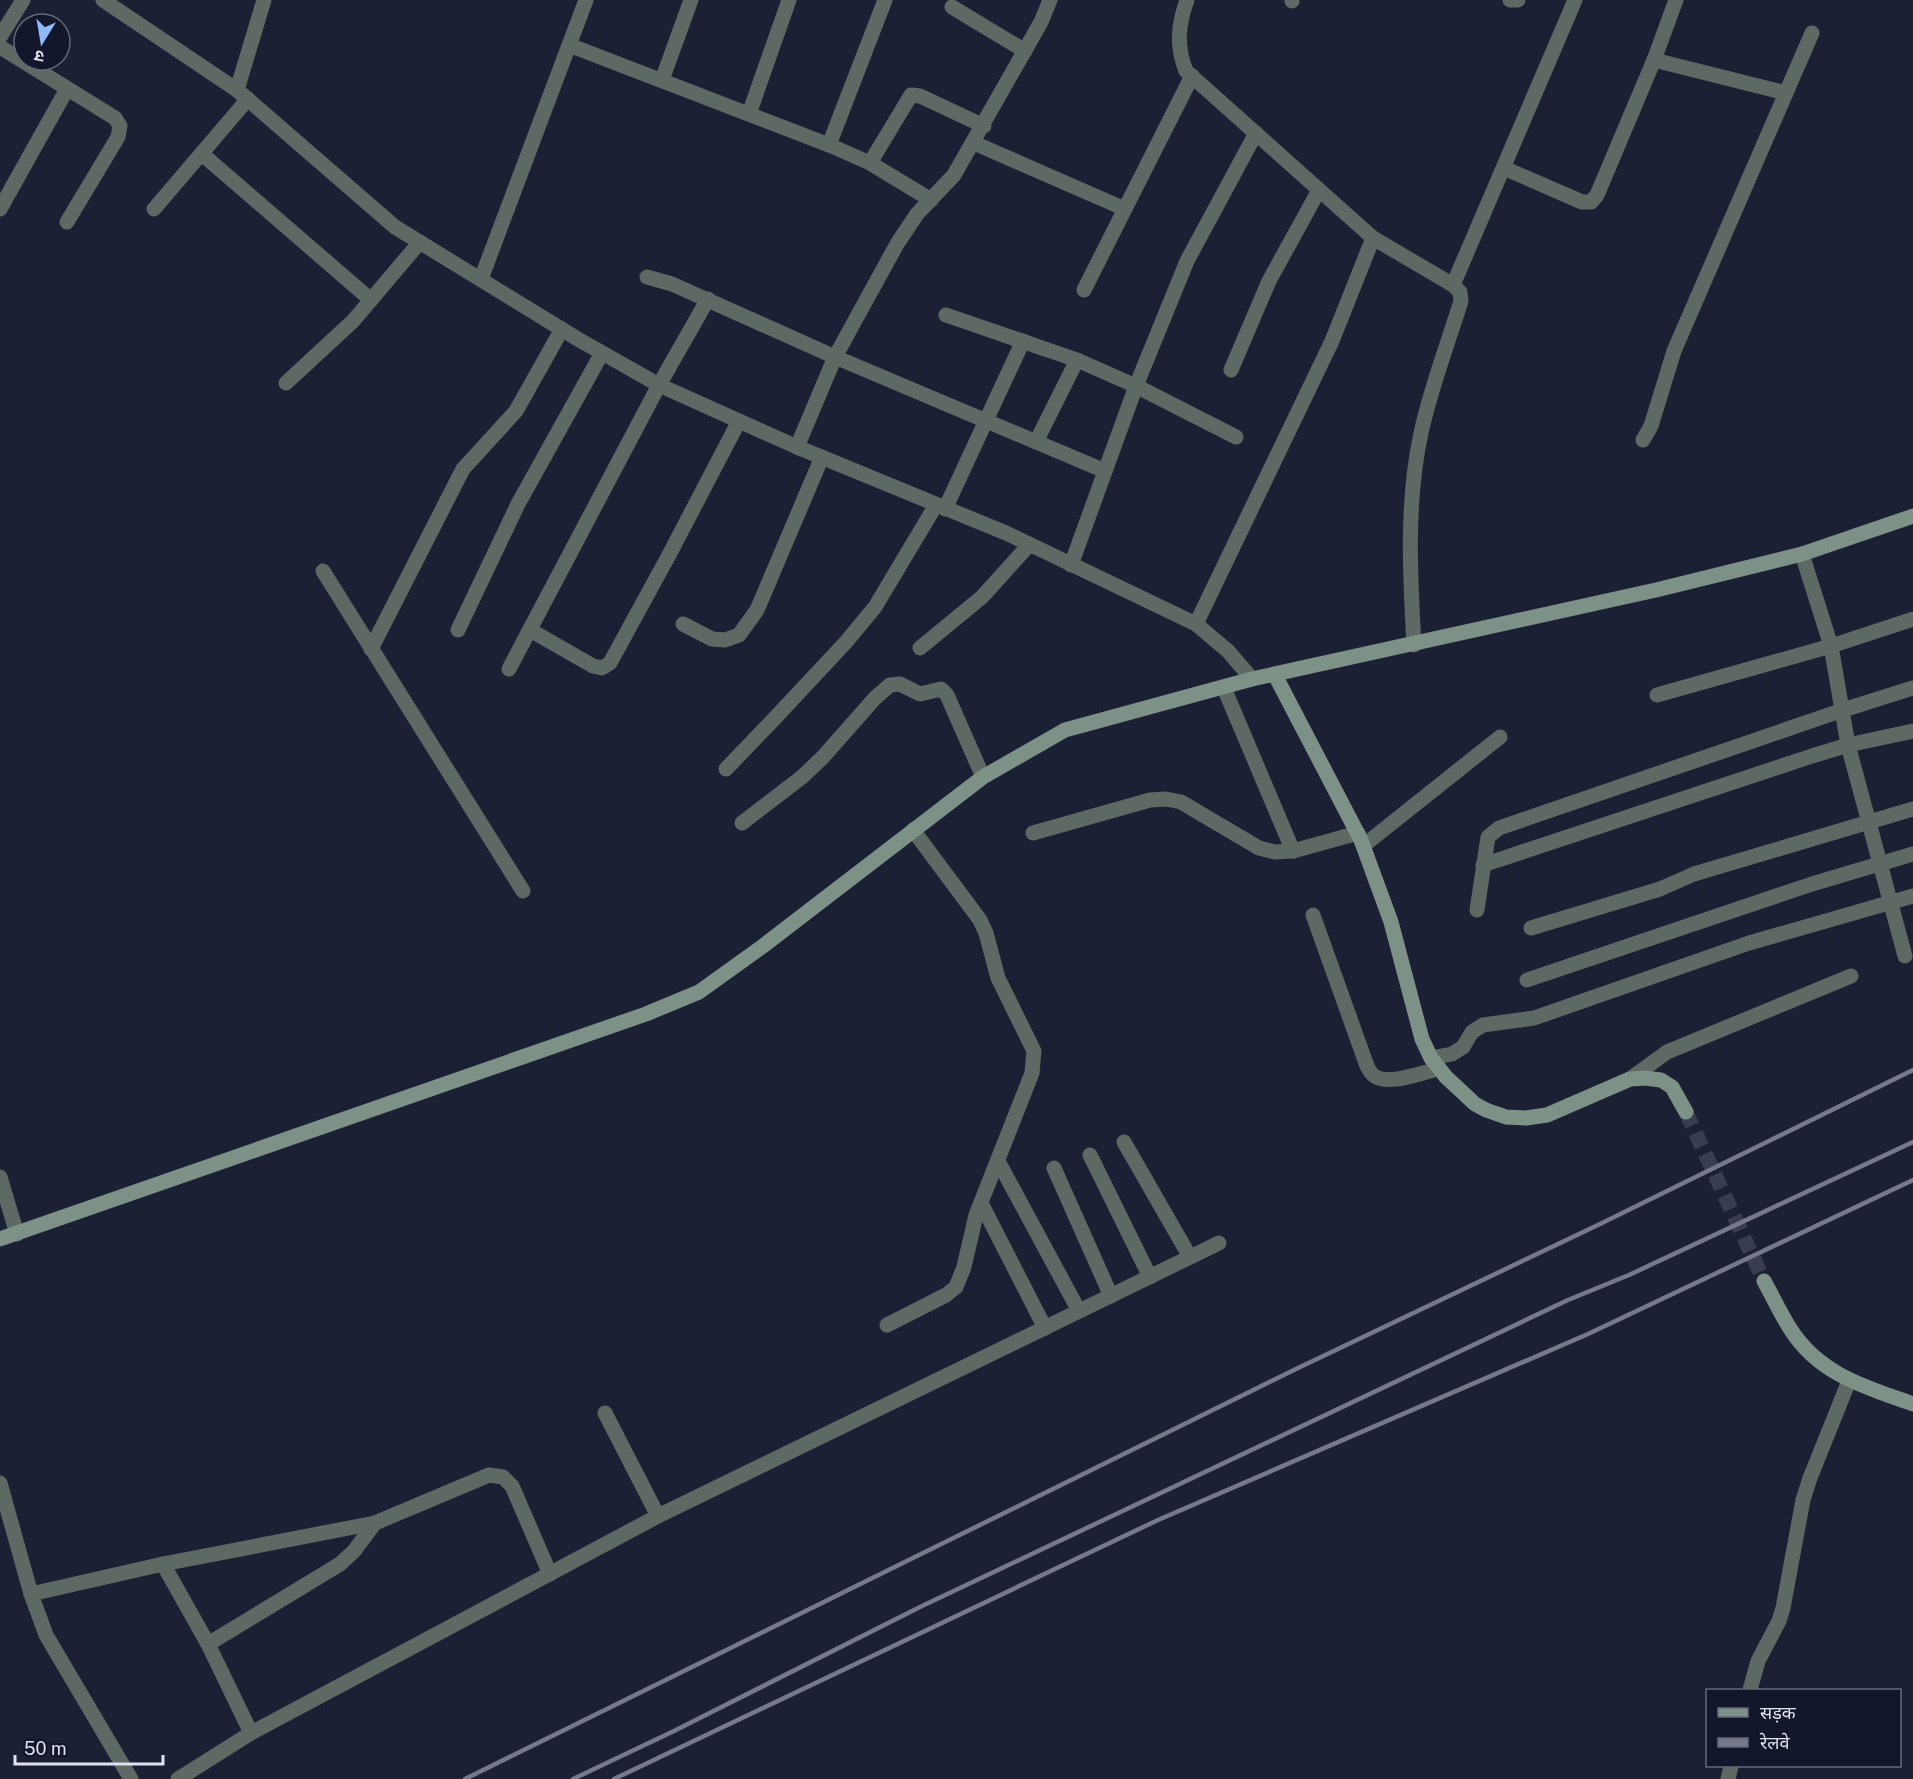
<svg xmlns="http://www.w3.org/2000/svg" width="1913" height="1779" viewBox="0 0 1913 1779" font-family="'Public Sans','Noto Sans Devanagari',sans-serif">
  <rect width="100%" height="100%" fill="#1c2035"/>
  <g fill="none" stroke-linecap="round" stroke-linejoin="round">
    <path stroke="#393d51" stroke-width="15" stroke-dasharray="15 8" stroke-linecap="butt" d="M1686,1112L1764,1281"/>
    <g stroke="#5d6962" stroke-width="15">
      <path d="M103,0L237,90L395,227L576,338L659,385L797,447L1006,533L1196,624L1228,651L1252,679"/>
      <path d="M1187,0C1178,25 1176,46 1186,71L1373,238L1453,285L1460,292L1461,301C1448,343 1430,390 1421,433C1406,502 1410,575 1414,645"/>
      <path d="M1510,0H1518"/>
      <path d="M1292,1V0"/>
      <path d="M952,7L1025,51"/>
      <path d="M0,37L23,0"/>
      <path d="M569,45L829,145L870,163L931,200"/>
      <path d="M0,47L115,118L120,126L118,137L67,222"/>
      <path d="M1654,60L1786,93"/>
      <path d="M662,80L691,0"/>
      <path d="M237,90L264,0"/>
      <path d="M749,114L789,0"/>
      <path d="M974,143L1125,209"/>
      <path d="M829,145L885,0"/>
      <path d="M202,154L371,300"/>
      <path d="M870,163L911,95L920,96L984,126"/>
      <path d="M1504,168L1582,202H1591L1597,195L1654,60L1676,0"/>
      <path d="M0,209L67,89"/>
      <path d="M154,209L248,99"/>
      <path d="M647,277L672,284L835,357L1105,471"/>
      <path d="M481,279L586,0"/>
      <path d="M1453,285L1575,0"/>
      <path d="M1084,290L1192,76"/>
      <path d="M946,315L1077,360L1136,386L1236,437"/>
      <path d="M1231,370L1269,281L1319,190"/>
      <path d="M286,383L353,321L420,242"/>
      <path d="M1643,440L1651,426L1674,351L1812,33"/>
      <path d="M1036,442L1077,360"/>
      <path d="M797,447L835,357L897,244L917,214L954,175L1041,22L1050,0"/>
      <path d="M945,509L1023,341"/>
      <path d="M1802,554L1831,646L1848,745L1905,956"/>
      <path d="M1071,565L1136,386L1187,261L1256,133"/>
      <path d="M323,571L523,891"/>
      <path d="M683,624L712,639L725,640L739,635L757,610L822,457"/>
      <path d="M1196,624L1332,341L1373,238"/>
      <path d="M458,630L518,504L602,353"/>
      <path d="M530,630L593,666L602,668L610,663L669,555L739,421"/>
      <path d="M920,648L982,597L1029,545"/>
      <path d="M371,649L463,469L516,411L562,329"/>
      <path d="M509,669L659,385L708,299"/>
      <path d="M1224,688L1293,851"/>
      <path d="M1657,695L1831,646L1913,619"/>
      <path d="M726,769L775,718L846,642L875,607L936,505"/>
      <path d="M742,823L802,777L823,757L875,698L890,685L900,684L920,694L941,689L947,695L983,777"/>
      <path d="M1033,833L1150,800L1166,799L1181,802L1259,848L1275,852L1293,851L1358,833"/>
      <path d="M1363,846L1500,737"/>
      <path d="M1483,865L1812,756L1848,745L1913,731"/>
      <path d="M1477,910L1488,837L1499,828L1843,710L1913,688"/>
      <path d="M1313,915L1367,1066C1369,1070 1372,1075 1376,1077C1391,1085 1423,1072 1439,1069"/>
      <path d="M1531,928L1660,889L1694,874L1913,809"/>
      <path d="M1527,980L1812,884L1913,854"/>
      <path d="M1431,1058L1452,1054L1463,1047L1472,1032L1483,1025L1534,1018L1749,943L1913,896"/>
      <path d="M1630,1079L1667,1052L1851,976"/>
      <path d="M1124,1142L1190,1257"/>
      <path d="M1090,1155L1150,1277"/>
      <path d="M998,1161L1079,1311"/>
      <path d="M1054,1168L1111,1296"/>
      <path d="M0,1177L17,1234"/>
      <path d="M981,1203L1045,1328"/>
      <path d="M887,1325L946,1295L956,1287L964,1267L976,1215L1032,1073L1034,1051L998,978L986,933L980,920L913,830"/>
      <path d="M605,1413L658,1516"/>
      <path d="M0,1483L31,1594L46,1635L131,1779"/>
      <path d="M163,1564L208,1644L251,1733"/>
      <path d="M31,1594L163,1564L375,1523"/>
      <path d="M208,1644L340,1564L354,1551L375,1523L489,1475L503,1477L512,1486L550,1574"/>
      <path d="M1750,1690L1758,1661L1779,1621L1783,1608L1803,1500L1810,1478L1849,1381"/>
      <path d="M178,1779L251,1733L658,1516L1219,1243"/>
      <path d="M1728,1779L1731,1766"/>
    </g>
    <g stroke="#7e9186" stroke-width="15">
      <path d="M1275,675L1361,840L1391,922L1422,1039L1431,1058L1446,1077L1475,1104L1486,1110L1506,1117L1526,1118L1547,1115L1630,1079L1645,1078L1661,1080L1672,1087L1686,1112"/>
      <path d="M0,1239L646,1014L699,992L763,946L983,777L1065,730L1252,679L1656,590L1802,554L1913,516"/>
      <path d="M1764,1281C1773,1297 1781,1315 1791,1330C1820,1375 1866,1387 1913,1404"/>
    </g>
    <g stroke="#76798c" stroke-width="4.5">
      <path d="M465,1779L1296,1369L1600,1224L1913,1070"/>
      <path d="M573,1779L674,1731L920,1607L1568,1300L1629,1275L1913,1142"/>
      <path d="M614,1779L1158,1520L1588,1334L1913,1180"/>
    </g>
  </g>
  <rect x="1706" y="1689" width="195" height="78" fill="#13172b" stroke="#65687a" stroke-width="1.5"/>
  <rect x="1718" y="1708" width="30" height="9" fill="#7e9186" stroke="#65687a" stroke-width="1.5"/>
  <text x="1760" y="1719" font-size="18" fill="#dfe2f1">सड़क</text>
  <rect x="1718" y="1738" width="30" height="9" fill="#76798c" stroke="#65687a" stroke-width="1.5"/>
  <text x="1760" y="1749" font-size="18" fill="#dfe2f1">रेलवे</text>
  <g transform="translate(42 42) rotate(191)"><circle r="28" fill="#13172b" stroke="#65687a" stroke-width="1.5"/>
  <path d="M0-4.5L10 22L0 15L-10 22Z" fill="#90b8fd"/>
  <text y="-9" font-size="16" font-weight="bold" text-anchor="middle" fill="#dfe2f1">उ</text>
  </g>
  <path d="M15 1755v9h148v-9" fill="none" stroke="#dfe2f1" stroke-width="3"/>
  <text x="24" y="1755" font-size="18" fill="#dfe2f1" stroke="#13172b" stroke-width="4.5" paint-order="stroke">50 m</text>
</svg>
